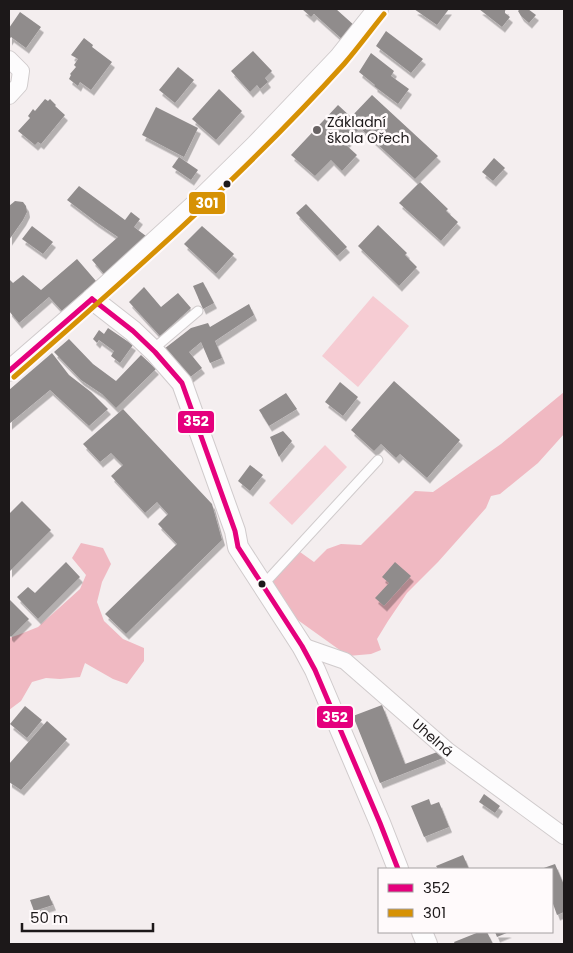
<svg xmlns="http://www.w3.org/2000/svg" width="573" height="953" viewBox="0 0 573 953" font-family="Poppins,sans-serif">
  <defs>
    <filter id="shadow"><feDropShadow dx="3" dy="5.5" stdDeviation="0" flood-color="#0004"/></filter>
  </defs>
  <rect width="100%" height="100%" fill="#f4eeef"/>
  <g fill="#f6ccd3">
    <path d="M373,296L409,326L358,387L322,356Z"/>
    <path d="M325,445L347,467L292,525L269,503Z"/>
  </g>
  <g fill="#f0b9c2">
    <path d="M564,392V434L538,463L500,494L491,496L486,508L438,562L407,593L388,621L377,639L381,650L371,654L348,656L295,618L272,582L300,552L314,562L327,549L341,544L361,545L415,491L433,492L501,444Z"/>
    <path d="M81,543L103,548L111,564L102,582L97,602L104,621L123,639L144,648V661L127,684L113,679L85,663L80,677L60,679L46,678L32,682L21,701L9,710V638L18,635L38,627L80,589L86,575L72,558Z"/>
  </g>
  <g fill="#908c8c" filter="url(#shadow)">
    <path d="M302,9H336L355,26L343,40L314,14L311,17Z"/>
    <path d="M414,9H449L437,25Z"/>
    <path d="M479,9H506L505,11V13L510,17L502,27Z"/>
    <path d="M520,9H528L536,15L529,23L521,16L518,11Z"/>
    <path d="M20,12L41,27L26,48L11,37L9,40V28Z"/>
    <path d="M386,31L423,59L411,73L376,46Z"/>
    <path d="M84,38L93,45L92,47L112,62L91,90L80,82L78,86L69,79L71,75L70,74L76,67L74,65L78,59L71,55Z"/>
    <path d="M253,51L272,71L265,78L268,82L260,89L257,85L250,92L231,71Z"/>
    <path d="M371,53L394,71L391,76L409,89L398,104L374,86L375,85L359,72Z"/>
    <path d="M178,67L194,80L175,103L159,90Z"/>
    <path d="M219,89L242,111L216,140L192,119Z"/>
    <path d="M372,95L438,156L415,179L360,128L345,144L357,155L342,171L331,160L315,176L291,155L338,105L351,117Z"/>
    <path d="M45,99L48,101L50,99L56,105L55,106L65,115L41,144L38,142L35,145L18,131L30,118L28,116L33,109L35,111Z"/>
    <path d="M156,107L198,128L184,157L142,135Z"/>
    <path d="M179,157L198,170L191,180L172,167Z"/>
    <path d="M494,158L505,168L493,181L482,172Z"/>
    <path d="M420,182L448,209L446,211L458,222L441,241L399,203Z"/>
    <path d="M79,186L125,220L131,212L140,219L134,227L146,236L104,274L92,260L118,237L96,222L67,200Z"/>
    <path d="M15,201L23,202L26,206L27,212L23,220L9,240V206Z"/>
    <path d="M306,204L347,247L337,256L296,213Z"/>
    <path d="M378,225L407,253L405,255L417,267L399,286L358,246Z"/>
    <path d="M32,226L53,242L43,254L22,239Z"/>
    <path d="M202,226L234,254L216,274L184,244Z"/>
    <path d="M77,259L96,281L62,311L49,297L19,323L9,311V279L13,283L23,275L41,290Z"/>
    <path d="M203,282L214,303L203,309L193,286Z"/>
    <path d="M144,287L161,307L178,293L191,308L160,336L129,302Z"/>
    <path d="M249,304L254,315L215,341L222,358L210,363L201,342L189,352L202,368L189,378L164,349L191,328L208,323L210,327Z"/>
    <path d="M108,328L133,345L120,363L111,356L114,351L99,340L97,343L93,339L99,330L104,334Z"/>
    <path d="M69,339L93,364L116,381L141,355L156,369L116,408L102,394L81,380L54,352Z"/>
    <path d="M52,353L69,375L91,392L108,409L89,426L50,390L9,424V390Z"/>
    <path d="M394,381L460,440L427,478L400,454L396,458L381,444L374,451L351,430Z"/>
    <path d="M340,382L358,397L343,416L325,402Z"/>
    <path d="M286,393L297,409L269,426L259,410Z"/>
    <path d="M123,409L212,504L222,540L126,634L105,614L177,544L158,524L168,514L157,502L145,513L111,476L123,465L111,453L100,462L83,444Z"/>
    <path d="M283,431L292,441L279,457L270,437Z"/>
    <path d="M250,465L263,475L250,491L238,481Z"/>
    <path d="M22,501L51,530L9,572V514Z"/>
    <path d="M66,562L80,577L38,619L17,597L28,587L35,593Z"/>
    <path d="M395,562L411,576L384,606L375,598L389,583L382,577Z"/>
    <path d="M9,599L29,619L11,637L9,635Z"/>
    <path d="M382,705L405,764L440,751L443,758L380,783L353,716Z"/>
    <path d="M25,706L42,720L27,738L10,724Z"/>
    <path d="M47,721L67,739L21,790L9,782V764Z"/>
    <path d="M484,794L500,806L495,813L479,802Z"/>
    <path d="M429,799L431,805L439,802L449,827L424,837L411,806Z"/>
    <path d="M463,855L469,869H438L436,866Z"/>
    <path d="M555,864L564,885V912L557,915L552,901V869H541Z"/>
    <path d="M49,895L53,905L34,911L30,900Z"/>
    <path d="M479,932H487L493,944H455L454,942Z"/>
    <path d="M495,932H509L497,937Z"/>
  </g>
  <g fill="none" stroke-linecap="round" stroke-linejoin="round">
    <g stroke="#d0cbcc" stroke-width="11">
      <g id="service">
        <path d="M158,345L198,311"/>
        <path d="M263,585L378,460"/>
      </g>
    </g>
    <g stroke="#d0cbcc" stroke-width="18">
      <g id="minor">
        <path d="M9,59L21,71L19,85L9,96"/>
        <path id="s1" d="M302,646L345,661L448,751L564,836"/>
      </g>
    </g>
    <g stroke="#d0cbcc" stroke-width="22">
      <g id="tertiary">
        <path d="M92,299L133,331L155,352L182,383L235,531L238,547L302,646L315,670L380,823L398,869"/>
        <path d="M9,371L92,299L196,204L256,145L339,58L378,9"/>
        <path d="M422,932L427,944"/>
      </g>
    </g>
    <use href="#service" stroke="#fdfcfd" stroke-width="9"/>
    <use href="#minor" stroke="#fdfcfd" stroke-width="16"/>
    <use href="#tertiary" stroke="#fdfcfd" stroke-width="20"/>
    <g stroke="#fffafb" stroke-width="9">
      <g id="bus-1">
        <path d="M92,299L133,331L155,352L182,383L235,531L238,547L302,646L315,670L380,823L398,869"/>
        <path d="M9,371L92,299"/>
      </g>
    </g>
    <g stroke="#fffafb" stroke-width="9">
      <path id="bus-2" d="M14,377C128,277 242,177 344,64C358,48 371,30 384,14"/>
    </g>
    <use href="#bus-1" stroke="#e5007d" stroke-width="5"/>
    <use href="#bus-2" stroke="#d69104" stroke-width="5"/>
  </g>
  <circle fill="#686364" stroke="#fffafb" stroke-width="2" cx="317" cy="130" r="5"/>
  <g fill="#1c1819" stroke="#fffafb" stroke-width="2">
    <circle cx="227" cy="184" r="4.5"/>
    <circle cx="262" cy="584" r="4.5"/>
  </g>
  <g text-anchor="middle" stroke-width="5" stroke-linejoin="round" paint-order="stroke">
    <g font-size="14" fill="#1c1819" stroke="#fffafb" text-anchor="start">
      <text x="327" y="127">Základní<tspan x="327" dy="16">škola Ořech</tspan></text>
    </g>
    <g font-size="14" fill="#1c1819" stroke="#fffafb">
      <text dy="5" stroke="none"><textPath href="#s1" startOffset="162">Uhelná</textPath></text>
    </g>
  </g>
  <g stroke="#fffafb" stroke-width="2">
    <rect x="188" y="191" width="38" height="24" rx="5" fill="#d69104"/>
    <rect x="177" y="410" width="38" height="24" rx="5" fill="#e5007d"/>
    <rect x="316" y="705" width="38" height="24" rx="5" fill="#e5007d"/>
  </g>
  <g font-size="14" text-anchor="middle" font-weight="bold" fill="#fff">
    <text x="207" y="208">301</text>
    <text x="196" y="426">352</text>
    <text x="335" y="722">352</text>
  </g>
  <rect width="573" height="953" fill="none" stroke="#1c1819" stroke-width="20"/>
  <rect x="378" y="868" width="175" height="65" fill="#fffafb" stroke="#a4a0a1"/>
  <rect x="388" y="884" width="25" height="8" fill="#e5007d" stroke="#a4a0a1"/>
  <text x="423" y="893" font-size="15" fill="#1c1819">352</text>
  <rect x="388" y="909" width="25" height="8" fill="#d69104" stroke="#a4a0a1"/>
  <text x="423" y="918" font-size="15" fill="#1c1819">301</text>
  <path d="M22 923v8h131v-8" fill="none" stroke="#1c1819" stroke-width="2.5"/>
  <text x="30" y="923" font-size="15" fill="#1c1819" stroke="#fffafb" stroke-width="4" paint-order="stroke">50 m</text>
</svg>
